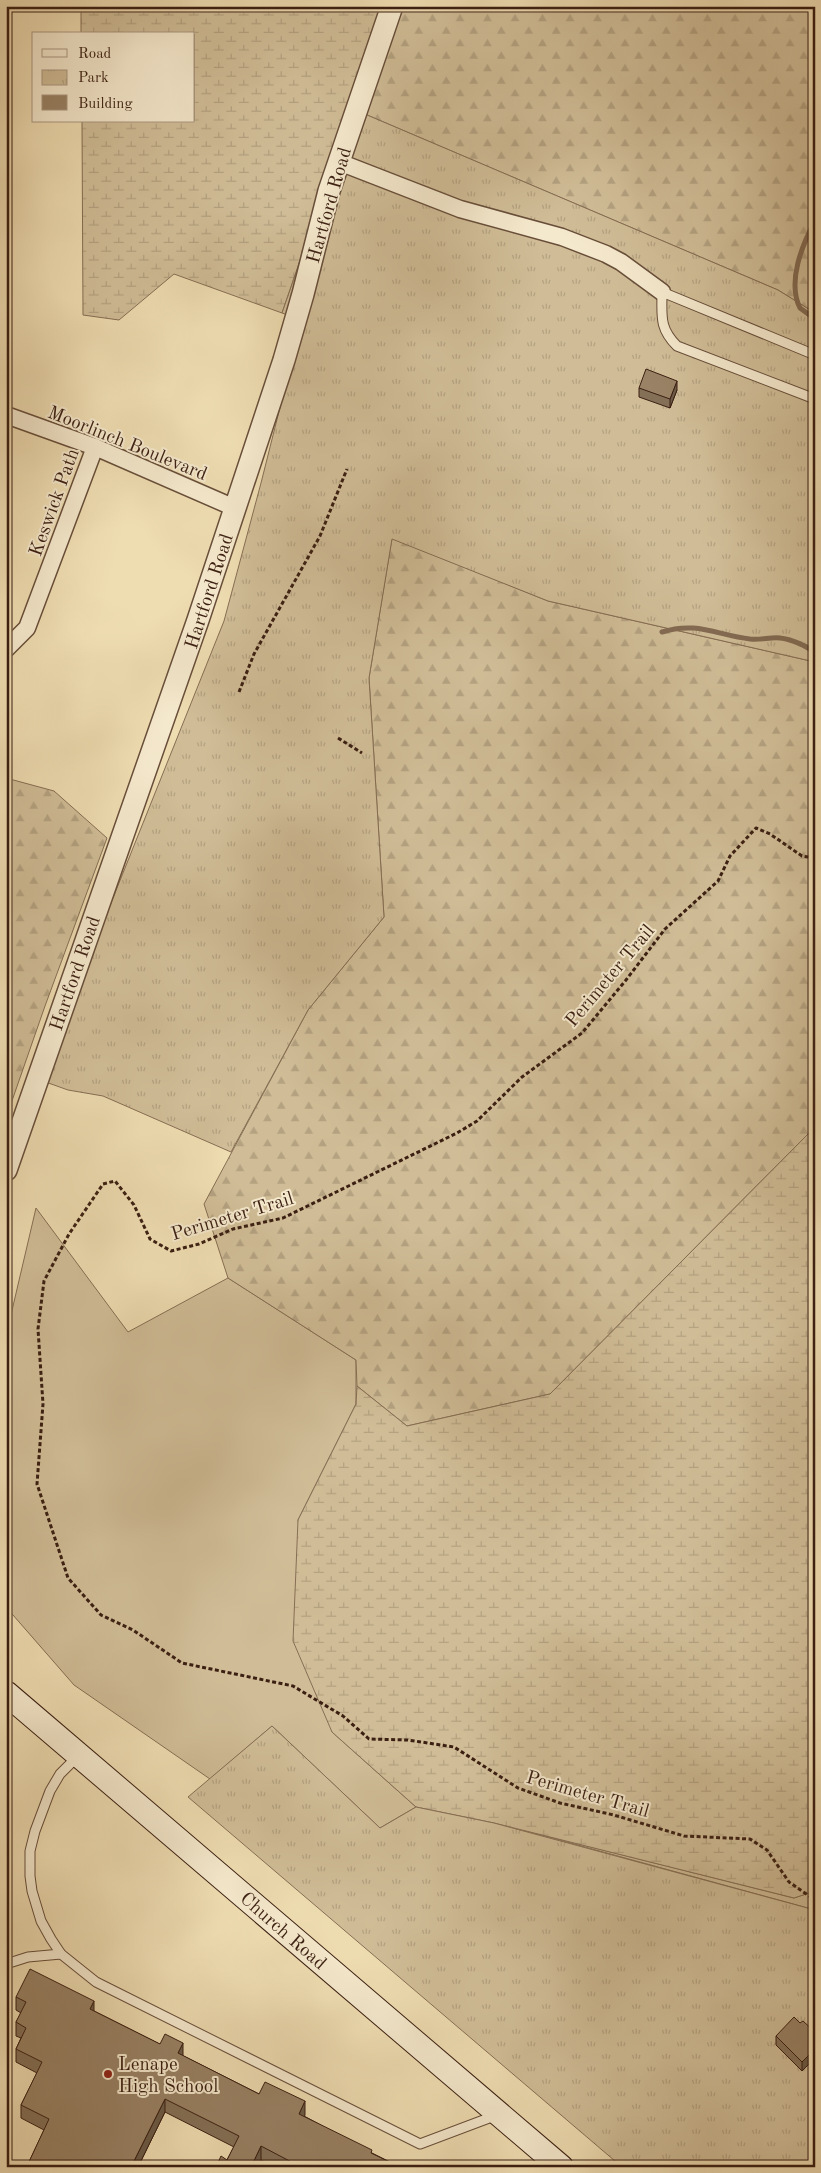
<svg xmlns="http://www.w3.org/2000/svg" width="821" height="2173" viewBox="0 0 821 2173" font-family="'Old Standard TT',serif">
  <defs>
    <pattern id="forest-firs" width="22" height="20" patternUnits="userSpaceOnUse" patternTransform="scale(1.25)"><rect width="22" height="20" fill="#d0bd97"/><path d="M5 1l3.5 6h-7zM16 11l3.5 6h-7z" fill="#b4a281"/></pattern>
    <pattern id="wetland-marsh" width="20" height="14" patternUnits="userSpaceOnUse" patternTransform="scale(1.25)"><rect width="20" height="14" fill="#d0bd97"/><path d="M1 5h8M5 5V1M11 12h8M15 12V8" fill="none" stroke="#b4a281"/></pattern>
    <pattern id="park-tufts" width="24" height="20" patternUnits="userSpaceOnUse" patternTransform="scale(1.25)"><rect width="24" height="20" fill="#d0bd97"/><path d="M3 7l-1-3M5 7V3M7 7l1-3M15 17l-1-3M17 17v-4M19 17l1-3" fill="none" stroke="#b4a281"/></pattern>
  </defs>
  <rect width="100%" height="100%" fill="#efddb2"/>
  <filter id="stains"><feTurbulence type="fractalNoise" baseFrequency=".004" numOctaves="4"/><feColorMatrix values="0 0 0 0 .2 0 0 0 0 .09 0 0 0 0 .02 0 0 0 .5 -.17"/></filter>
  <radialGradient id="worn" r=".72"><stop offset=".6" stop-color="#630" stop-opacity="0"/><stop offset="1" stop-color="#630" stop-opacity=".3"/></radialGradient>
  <g fill="#d0bd97" stroke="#866e54">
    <path d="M36,1208L128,1332L228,1278L356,1360V1404L298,1520L332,1732L416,1807L380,1828L272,1726L210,1779L74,1685L6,1607V1336Z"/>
    <path d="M523,1830L794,1898L815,1891V1910Z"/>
  </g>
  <g fill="url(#forest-firs)" stroke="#866e54">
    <path d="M387,6H815V313L778,290L353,109Z"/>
    <path d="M392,538L548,601L815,662V1127L550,1394L407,1426L357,1386L356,1360L228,1278L204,1204L308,1010L384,917L369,678Z"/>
    <path d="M6,778L54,791L107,838L45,1006L6,1118Z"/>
  </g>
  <g fill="url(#wetland-marsh)" stroke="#866e54">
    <path d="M81,6H387L282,313L174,274L119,320L83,315L82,121H194V34H81Z"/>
    <path d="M815,1127V1891L794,1898L494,1823L416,1807L332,1732L293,1641L298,1520L356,1404L357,1386L407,1426L550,1394Z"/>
  </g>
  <g fill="url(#park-tufts)" stroke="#866e54">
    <path d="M353,109L778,290L815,313V662L548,601L392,539L369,678L384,917L308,1010L231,1152L103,1096L68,1090L40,1080L224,621L261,483L302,320L282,313Z"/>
    <path d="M272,1726L380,1828L416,1807L494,1823L815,1910V2167H622L188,1797Z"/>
  </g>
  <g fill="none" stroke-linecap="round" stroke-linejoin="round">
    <g stroke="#826a52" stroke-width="5">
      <path d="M815,221C802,245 787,282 800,308L815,319"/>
      <path d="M662,632C696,621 717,635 750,639C761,640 771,637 780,638C790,639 809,646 815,654"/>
    </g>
    <g stroke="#684e3a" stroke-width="11">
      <g id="service">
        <path d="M815,355L662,292C662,316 659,328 677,346L815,399"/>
        <path d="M79,1755L60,1774L50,1791L35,1831L30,1851V1876L32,1891L41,1921L51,1939L61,1954L96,1982L420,2144L497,2115"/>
        <path d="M6,1964L28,1957L61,1954"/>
      </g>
    </g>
    <g stroke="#684e3a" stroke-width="19">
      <g id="minor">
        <path d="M339,162L460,209L562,237L606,254L621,262L662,292"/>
        <path d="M6,415L95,447L235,508"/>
        <path d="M6,649L27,628L95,447"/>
      </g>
    </g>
    <g stroke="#684e3a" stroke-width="24">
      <path id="tertiary" d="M6,1170L198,620L284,360L303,294L329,191L392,6"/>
    </g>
    <g stroke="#3b1f12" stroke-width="26">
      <path id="secondary" d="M6,1693L561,2167"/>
    </g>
    <g stroke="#3b1f12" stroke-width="3" stroke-dasharray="4 2.5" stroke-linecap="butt">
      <path d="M239,692L254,654L320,536L347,469"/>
      <path d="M338,738L362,753"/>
      <path d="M815,858L802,856L770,834L756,828L730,856L718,881L665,929L626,980L582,1033L522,1077L477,1121L457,1133L283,1218L233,1229L199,1244L171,1251L150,1239L134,1205L115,1181L103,1184L69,1234L44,1281L38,1329L43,1404L37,1484L68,1578L101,1615L133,1630L182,1663L293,1686L343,1716L369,1739L408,1740L454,1747L518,1788L560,1803L614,1815L684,1836L750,1839L767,1850L789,1882L815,1900"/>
    </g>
    <use href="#service" stroke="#f5e9cd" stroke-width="9"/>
    <use href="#minor" stroke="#f5e9cd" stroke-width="16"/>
    <use href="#tertiary" stroke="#f5e9cd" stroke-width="21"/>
    <use href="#secondary" stroke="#f5e9cd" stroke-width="24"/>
  </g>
  <g fill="#847057" stroke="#3b1f12">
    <path d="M639,388L677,390L670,408L639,397Z"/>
    <path d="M16,1997L94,2011L259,2094L305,2115L304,2116L372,2153L400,2167H275L261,2160H227L234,2147L165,2112L138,2167H28V2164L44,2130L21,2118V2105L37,2073L16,2062V2049L21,2038L16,2036V2022L21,2013L16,2010Z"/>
    <path d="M800,2023L815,2032L802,2071L776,2045V2036Z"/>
  </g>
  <g fill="#6b5b47" stroke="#3b1f12">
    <path d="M677,381V390L670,408V399Z"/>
    <path d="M94,2001V2014L90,2009Z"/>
    <path d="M183,2043V2056L178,2053Z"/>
    <path d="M815,2049V2058L802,2071V2062Z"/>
    <path d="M165,2099V2112L138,2167H131Z"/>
    <path d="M305,2101V2115L299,2127V2114Z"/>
    <path d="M261,2146V2160L257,2167H251Z"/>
  </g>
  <g fill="#998265" stroke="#3b1f12">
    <path d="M646,369L677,381L670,399L639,388Z"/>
    <path d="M30,1969L94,2001L90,2009L160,2044L165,2034L183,2043L178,2053L259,2094L265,2082L305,2101L299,2114L372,2150L371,2153L400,2167H301L261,2146L251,2167H216L221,2156L227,2160L239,2136L165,2099L131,2167H34L28,2164L49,2119L21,2105L42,2062L16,2049L26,2028L16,2022L26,2002L16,1997Z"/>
    <path d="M794,2017L800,2023L803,2021L815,2032V2049L802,2062L776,2036Z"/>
  </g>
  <circle fill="#8f2418" stroke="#f5e9cd" stroke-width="2" cx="108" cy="2074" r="5"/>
  <g text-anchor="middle" stroke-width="4" stroke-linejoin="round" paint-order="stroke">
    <g font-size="19" fill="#3b1f12" stroke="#f5e9cd">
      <text transform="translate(328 205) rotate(-74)" y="7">Hartford Road</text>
      <text transform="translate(128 442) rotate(22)" y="7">Moorlinch Boulevard</text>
      <text transform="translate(53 502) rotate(-70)" y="7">Keswick Path</text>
      <text transform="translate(208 591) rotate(-72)" y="7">Hartford Road</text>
      <text transform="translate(74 973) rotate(-71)" y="7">Hartford Road</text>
      <text transform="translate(609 975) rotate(-50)" y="7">Perimeter Trail</text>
      <text transform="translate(232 1215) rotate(-17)" y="7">Perimeter Trail</text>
      <text transform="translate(588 1793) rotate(16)" y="7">Perimeter Trail</text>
      <text transform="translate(284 1930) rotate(41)" y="7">Church Road</text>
    </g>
    <g font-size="19" fill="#3b1f12" stroke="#f5e9cd" text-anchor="start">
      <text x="118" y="2070">Lenape<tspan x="118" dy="22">High School</tspan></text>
    </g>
  </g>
  <rect width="821" height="2173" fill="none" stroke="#efddb2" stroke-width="25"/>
  <rect x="8" y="8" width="806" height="2158" fill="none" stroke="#3b1f12" stroke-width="2.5"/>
  <rect x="12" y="12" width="796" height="2148" fill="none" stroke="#3b1f12"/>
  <rect x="32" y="32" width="162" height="90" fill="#f5e9cd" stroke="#ab9882"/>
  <rect x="42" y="49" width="25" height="8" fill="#f5e9cd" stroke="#ab9882"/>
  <text x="78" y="58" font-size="15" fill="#3b1f12">Road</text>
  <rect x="42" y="70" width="25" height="15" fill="url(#park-tufts)" stroke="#ab9882"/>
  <text x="78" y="82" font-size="15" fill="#3b1f12">Park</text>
  <rect x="42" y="95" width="25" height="15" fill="#998265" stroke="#ab9882"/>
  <text x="78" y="108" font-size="15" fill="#3b1f12">Building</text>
  <rect width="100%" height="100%" filter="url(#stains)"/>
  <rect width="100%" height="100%" fill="url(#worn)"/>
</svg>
